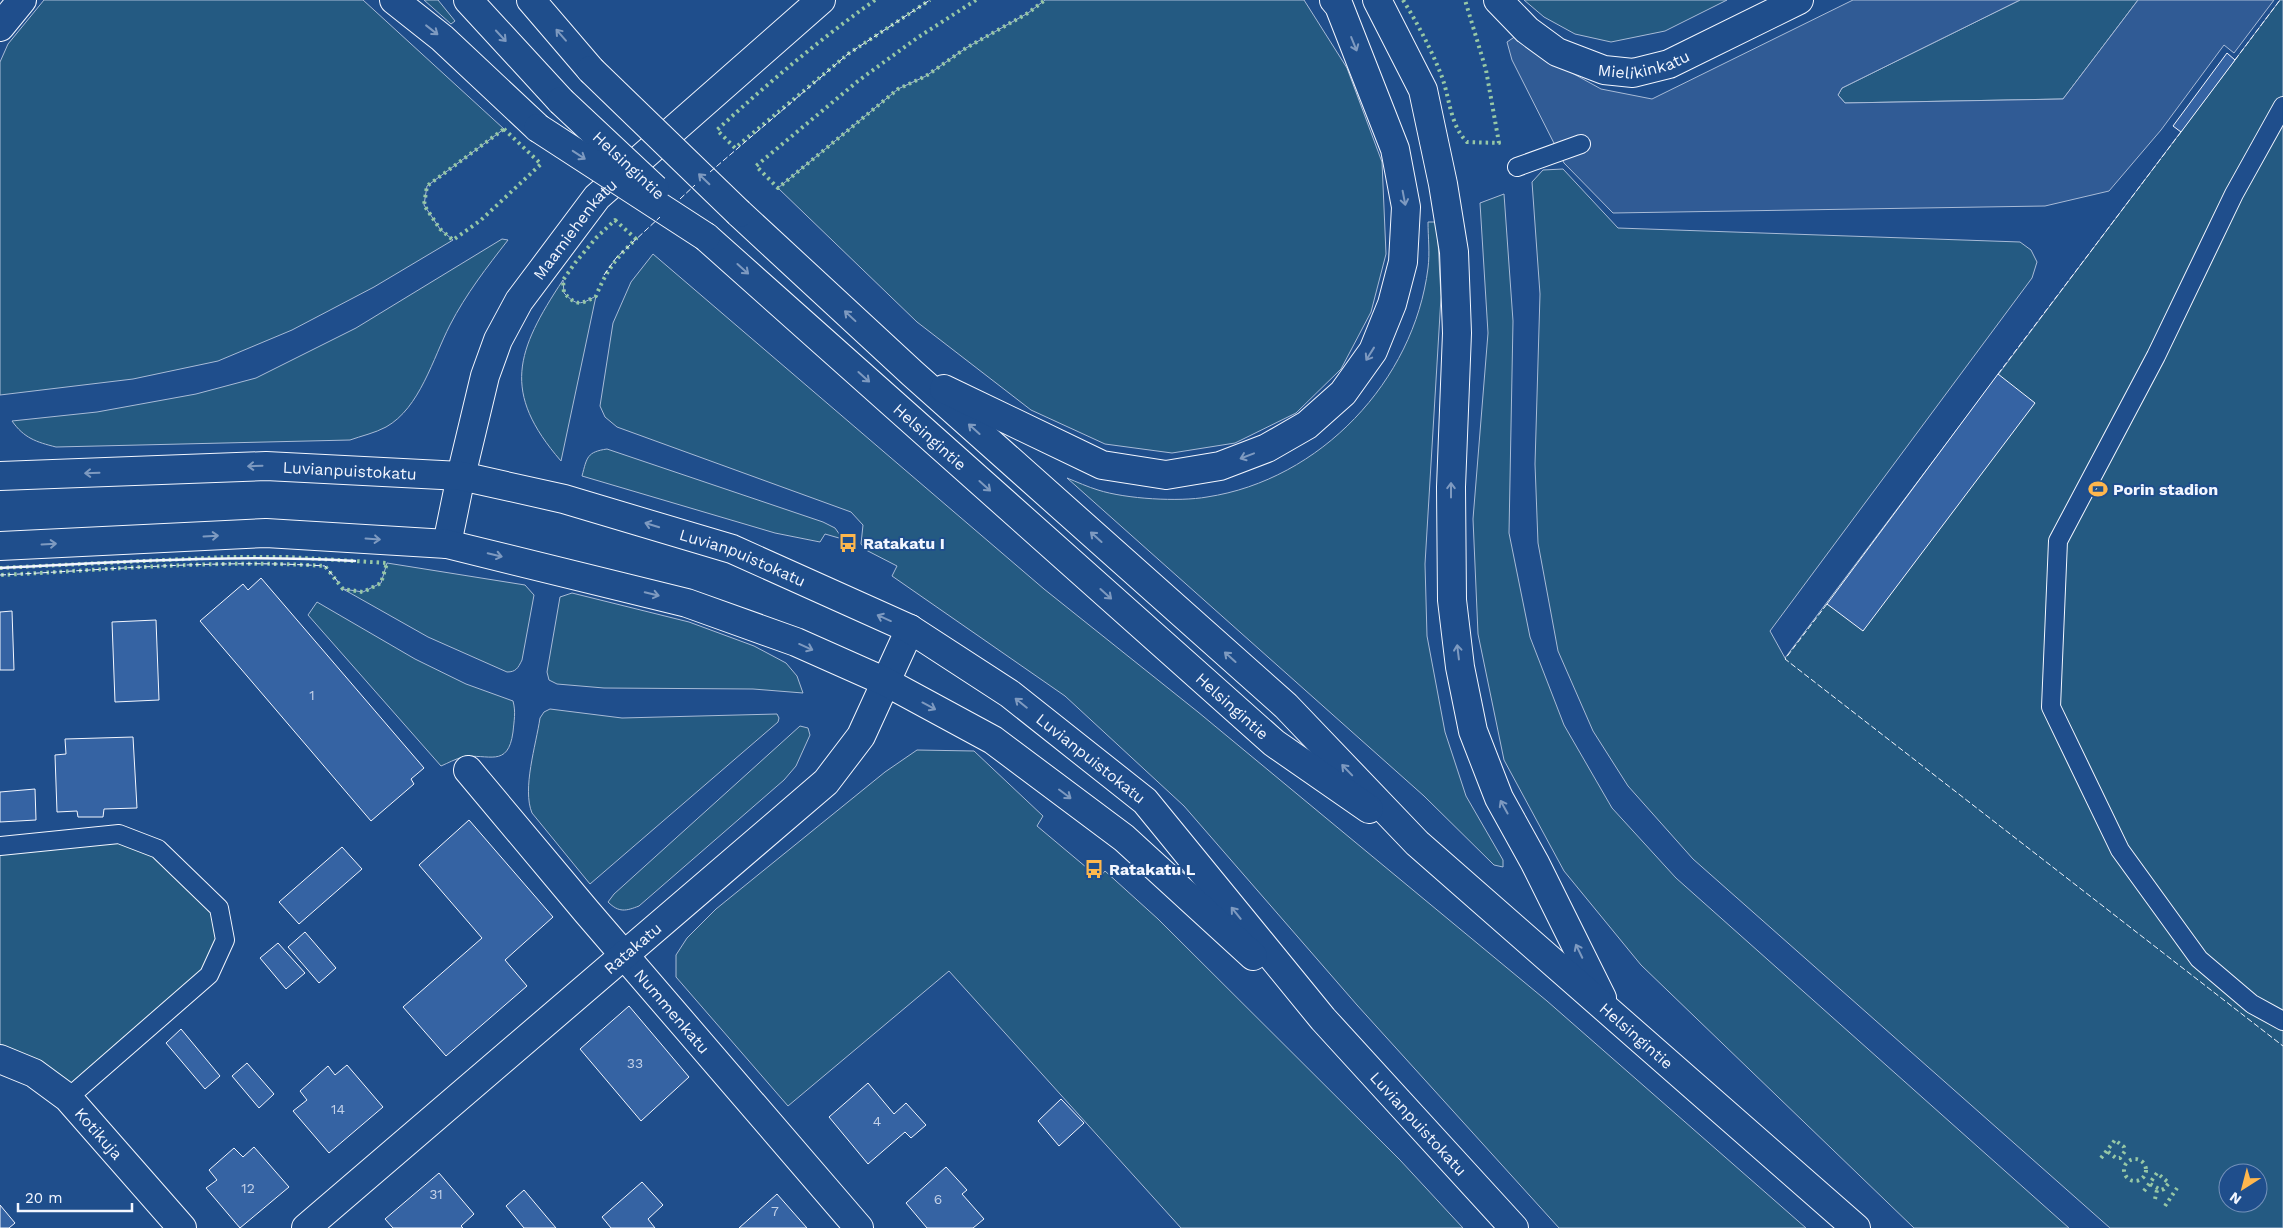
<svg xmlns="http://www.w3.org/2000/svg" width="2283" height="1228" viewBox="0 0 2283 1228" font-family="'Work Sans',sans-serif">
  <rect width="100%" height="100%" fill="#1f4e8c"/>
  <g fill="#245a82" stroke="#a8bbd7" fill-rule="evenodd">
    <path d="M44,0H363L504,129L427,186L424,205L440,229L453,240L374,287L292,330L218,361L133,379L0,395V62L8,44Z"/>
    <path d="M424,0H438L455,21L451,24Z"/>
    <path d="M1045,0H1304L1347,68L1382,162L1386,254L1371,312L1341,369L1296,413L1235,443L1172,453L1105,444L1031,410L917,322L778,188L898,89L926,76L966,48L1028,13Z"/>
    <path d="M1524,0H1727L1665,31L1611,42L1575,34L1544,17Z"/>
    <path d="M2020,0H2138L2063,99L1845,103L1838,95L1842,88Z"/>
    <path d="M2280,0H2283V1228H2110L1693,859L1628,786L1593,731L1558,651L1538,543L1535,464L1540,294L1532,182L1543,170L1563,169L1618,228L2020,242L2031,250L2037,262L2032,278L1770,631L1785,658ZM2228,1173H2258V1203H2228Z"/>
    <path d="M1504,194L1513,321L1509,533L1530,637L1564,725L1612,808L1676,878L2069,1228H1914L1641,965L1564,871L1504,760L1478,634L1473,519L1488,333L1480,203Z"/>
    <path d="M1428,222H1437L1441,297L1425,564L1427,636L1445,732L1466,796L1503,860V867L1494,865L1424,796L1067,478C1077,482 1088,487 1098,490C1126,499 1179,502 1207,497C1320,480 1414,381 1428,268C1430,253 1428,237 1428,222Z"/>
    <path d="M502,239L508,240C487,267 466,294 450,325C433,358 420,408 386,427C375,433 361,436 350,440L56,447C36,442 24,438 12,421L97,412L196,394L256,378L356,328Z"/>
    <path d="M653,254L1044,589L1198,712L1547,1001L1806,1228H1559L1357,1005L1184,806L1065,696L892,576L897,566L866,550L861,544L863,525L851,512L617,427L605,417L600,406L613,323L631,282Z"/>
    <path d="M563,280L564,293C577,306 580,305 596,296L561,461C501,392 516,351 563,280Z"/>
    <path d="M607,449L823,522L835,528L840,535L839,538L825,534L820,542L775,533L582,476C587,457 587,452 607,449Z"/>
    <path d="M387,563L525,585L534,595L522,660C518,668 516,672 507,672L428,637L343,589L363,592L381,583Z"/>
    <path d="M572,593L689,622L754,646L786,663L797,676L803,693L753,689L604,688L557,684L549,680L547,672L560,597Z"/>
    <path d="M317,602L415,659L466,684L513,701C516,712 514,721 513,732C508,769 488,753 463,757C455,759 448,763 441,766L308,615Z"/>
    <path d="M550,709L622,718L777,714L779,718L778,722L590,884L532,813C522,789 536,745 540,718L544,712Z"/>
    <path d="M800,726L808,728L810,735L796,766L784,780L639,906C626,911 619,913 608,902L614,894Z"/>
    <path d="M917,750L974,751L1043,816L1037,826L1099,878L1105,871L1158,919L1400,1160L1463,1228H1181L949,971L788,1106L676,977V955L687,938L716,909L885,772Z"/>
    <path d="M119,834L158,849L219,908L225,940L209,975L68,1098L0,1059V846Z"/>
  </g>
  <path fill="#305b95" stroke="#a8bbd7" d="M1853,0H2020L1842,88L1838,95L1845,103L2063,99L2138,0H2274L2234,53L2224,45L2161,130L2109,191L2045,206L1613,213L1564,163L1512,60L1507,42L1516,36L1527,48L1601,89L1652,99Z"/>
  <g fill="#3563a3" stroke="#f2f6ff">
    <path d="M2227,53L2235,60L2181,132L2173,126Z"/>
    <path d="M1998,374L2035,403L1863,631L1827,604Z"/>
    <path d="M261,578L424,768L411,779L414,784L371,821L200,621L243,584L248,590Z"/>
    <path d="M12,611L14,670H0V612Z"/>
    <path d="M156,620L159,700L115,702L112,622Z"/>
    <path d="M133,737L137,808L104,809L103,817H78L77,811L57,812L55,755L66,754L65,739Z"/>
    <path d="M35,789L36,820L0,822V792Z"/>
    <path d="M469,820L553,917L505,960L527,986L446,1056L403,1007L482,938L419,865Z"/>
    <path d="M342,847L362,869L299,924L279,902Z"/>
    <path d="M305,932L336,968L319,983L288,947Z"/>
    <path d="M278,943L305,973L286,989L260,958Z"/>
    <path d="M629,1006L689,1077L641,1121L580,1049Z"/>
    <path d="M181,1029L220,1076L205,1089L166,1043Z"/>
    <path d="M247,1063L274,1094L259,1108L232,1076Z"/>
    <path d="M347,1065L383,1107L329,1153L293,1111L307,1100L300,1091L328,1066L335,1075Z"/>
    <path d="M868,1083L894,1114L906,1103L926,1125L911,1138L905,1132L868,1164L829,1117Z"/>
    <path d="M1061,1099L1084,1123L1059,1146L1038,1121Z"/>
    <path d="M254,1147L289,1187L240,1228L206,1188L217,1180L209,1170L234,1148L243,1157Z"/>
    <path d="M946,1167L967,1190L962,1194L984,1219L973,1228H927L906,1203Z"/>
    <path d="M439,1173L474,1214L461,1226L463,1228H393L385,1219Z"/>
    <path d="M642,1182L663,1205L648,1219L655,1228H611L602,1217Z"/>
    <path d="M524,1190L556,1228H524L506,1206Z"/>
    <path d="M777,1194L807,1228H739Z"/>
    <path d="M0,1205L15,1223L9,1228H0Z"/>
  </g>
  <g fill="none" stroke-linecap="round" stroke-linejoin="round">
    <g stroke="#f2f6ff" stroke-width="20">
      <g id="lane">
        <path d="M2283,106L2234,194L2156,356L2058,541L2051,707L2120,850L2199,959L2252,1004L2283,1021"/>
        <path d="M1517,167L1581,144"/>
        <path d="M0,846L119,834L158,849L219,908L225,940L209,975L68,1098"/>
      </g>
    </g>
    <g stroke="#f2f6ff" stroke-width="30">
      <g id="street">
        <path id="s1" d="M1498,0L1527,30L1557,52L1604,70L1633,73L1669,64L1799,0"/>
        <path id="s2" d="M468,770L587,912L859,1228"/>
        <path id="s3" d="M0,1059L34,1073L68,1098L182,1228"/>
        <path id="s4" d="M306,1228L826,782L861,736L910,629"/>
      </g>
    </g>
    <g stroke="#f2f6ff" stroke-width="30">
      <g id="secondary">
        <path id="s5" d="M447,544L461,476L485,376L498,340L519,301L597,197L821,0"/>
      </g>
    </g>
    <g stroke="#f2f6ff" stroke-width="30">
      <g id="primary">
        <path id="s6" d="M0,476L266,466L461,476L564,499L732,549L910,629L1010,694L1145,801L1323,1019L1514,1228"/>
        <path d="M0,546L266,533L447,544L687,603L796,642L886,682L993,740L1124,838L1253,956"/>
      </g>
    </g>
    <g stroke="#f2f6ff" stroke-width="30">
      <g id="highway">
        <path d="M394,0L442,38L538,128"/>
        <path d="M468,0L561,101"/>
        <path d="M531,0L591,70"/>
        <path d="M1377,0L1423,90L1443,184L1454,252L1457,333L1451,487L1452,600L1460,667L1473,731L1499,798L1535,863L1602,998"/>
        <path d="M0,27L22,0"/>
        <path id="s7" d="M739,213L912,373L1286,706L1417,843L1856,1228"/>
        <path id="s8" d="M706,237L1274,743L1369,809"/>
        <path d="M944,389L1102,465L1166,475L1220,466L1267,448L1307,425L1343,393L1373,351L1392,304L1403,262L1406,207L1395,149L1339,6L1334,0"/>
      </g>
    </g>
    <use href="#lane" stroke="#1f4e8c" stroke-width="18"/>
    <use href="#street" stroke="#1f4e8c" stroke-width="28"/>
    <use href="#secondary" stroke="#1f4e8c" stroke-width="28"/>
    <use href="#primary" stroke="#1f4e8c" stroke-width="28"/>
    <use href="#highway" stroke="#1f4e8c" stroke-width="28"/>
    <g stroke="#f2f6ff" stroke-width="30" stroke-linecap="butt">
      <g id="highway-bridge">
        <path d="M591,70L739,213"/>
        <path d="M561,101L655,189"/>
        <path d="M538,128L706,237"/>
      </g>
    </g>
    <use href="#highway-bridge" stroke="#1f4e8c" stroke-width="28"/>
    <g stroke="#97c8a6" stroke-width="4" stroke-dasharray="2.5 4" stroke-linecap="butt">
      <path d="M875,0C819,40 768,83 717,130L735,148L848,54L930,0"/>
      <path d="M976,0L917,38L858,81L756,166L778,188L898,89L926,76L966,48L1028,13L1045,0"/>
      <path d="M1403,0C1418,24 1432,51 1442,77C1450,99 1450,125 1467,142L1499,143L1486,70L1465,0"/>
      <path d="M504,129L541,164L481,220L453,240L440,229L424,205L427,186Z"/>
      <path d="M615,220L636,239C616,258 606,271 596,296C580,305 577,306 564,293L563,280L575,263L596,238Z"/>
      <path d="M0,568L226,557H288L387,563L381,583L363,592L343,589L325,566C217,559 108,570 0,575"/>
      <path d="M2101,1158L2115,1140L2124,1147L2125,1151L2120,1158H2116L2107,1151"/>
      <circle cx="2135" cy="1170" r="11"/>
      <path d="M2144,1191L2157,1173L2169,1183L2164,1189L2161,1190L2150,1184"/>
      <path d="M2155,1199L2157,1190"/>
      <path d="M2165,1206L2177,1188"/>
    </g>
    <g stroke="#f2f6ff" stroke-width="1" stroke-dasharray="6 2.5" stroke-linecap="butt">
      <path d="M2235,60L2280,0"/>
      <path d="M710,172L848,54L930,0"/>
      <path d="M680,199L695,185"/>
      <path d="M604,275L616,258L660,217"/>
      <path d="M1998,374L2181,132"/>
      <path d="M0,575C108,570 217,559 325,566L339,583"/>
      <path d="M1827,604L1785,659L2283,1046"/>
    </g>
    <path stroke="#f2f6ff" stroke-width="2.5" d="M0,568C119,562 236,554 355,561"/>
  </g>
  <defs><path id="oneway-shaft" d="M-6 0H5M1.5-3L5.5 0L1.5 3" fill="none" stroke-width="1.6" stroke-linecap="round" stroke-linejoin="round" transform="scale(1.25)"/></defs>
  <g stroke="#7e9ac0">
    <use href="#oneway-shaft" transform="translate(432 30) rotate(38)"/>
    <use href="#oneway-shaft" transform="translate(561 35) rotate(-131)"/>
    <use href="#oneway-shaft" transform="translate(501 36) rotate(47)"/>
    <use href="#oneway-shaft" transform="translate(1354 44) rotate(68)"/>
    <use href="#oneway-shaft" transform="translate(579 155) rotate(33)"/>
    <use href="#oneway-shaft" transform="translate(704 179) rotate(-136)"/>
    <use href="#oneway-shaft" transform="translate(1404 198) rotate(79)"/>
    <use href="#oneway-shaft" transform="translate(743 269) rotate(42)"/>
    <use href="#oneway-shaft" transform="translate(850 316) rotate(-137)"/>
    <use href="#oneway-shaft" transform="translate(1370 354) rotate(122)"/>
    <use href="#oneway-shaft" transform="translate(864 377) rotate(42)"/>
    <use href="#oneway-shaft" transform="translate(974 429) rotate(-138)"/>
    <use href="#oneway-shaft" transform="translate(1247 456) rotate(159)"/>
    <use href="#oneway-shaft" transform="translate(255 466) rotate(178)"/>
    <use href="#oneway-shaft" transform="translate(92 473) rotate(178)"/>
    <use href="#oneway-shaft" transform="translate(985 486) rotate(42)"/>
    <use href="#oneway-shaft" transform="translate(1451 490) rotate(-90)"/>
    <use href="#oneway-shaft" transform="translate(652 525) rotate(-163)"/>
    <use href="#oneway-shaft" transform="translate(211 536) rotate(-3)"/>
    <use href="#oneway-shaft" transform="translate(1096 537) rotate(-138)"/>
    <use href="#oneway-shaft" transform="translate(373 539) rotate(4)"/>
    <use href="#oneway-shaft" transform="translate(49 544) rotate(-3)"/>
    <use href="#oneway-shaft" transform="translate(495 555) rotate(13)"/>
    <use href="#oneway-shaft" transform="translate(652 594) rotate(14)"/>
    <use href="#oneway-shaft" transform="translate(1106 594) rotate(42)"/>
    <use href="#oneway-shaft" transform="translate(884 618) rotate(-156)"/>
    <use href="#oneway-shaft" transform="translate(806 647) rotate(24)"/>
    <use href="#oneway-shaft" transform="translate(1458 652) rotate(-97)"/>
    <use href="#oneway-shaft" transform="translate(1230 657) rotate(-138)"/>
    <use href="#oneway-shaft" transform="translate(1021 703) rotate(-141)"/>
    <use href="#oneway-shaft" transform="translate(929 706) rotate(28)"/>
    <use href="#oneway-shaft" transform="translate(1347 770) rotate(-134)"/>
    <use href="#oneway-shaft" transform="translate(1065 794) rotate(37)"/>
    <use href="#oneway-shaft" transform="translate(1504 807) rotate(-119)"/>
    <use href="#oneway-shaft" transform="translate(1236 913) rotate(-129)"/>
    <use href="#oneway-shaft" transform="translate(1579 951) rotate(-116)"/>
  </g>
  <defs>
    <g id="stadium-bare" transform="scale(1.5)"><path d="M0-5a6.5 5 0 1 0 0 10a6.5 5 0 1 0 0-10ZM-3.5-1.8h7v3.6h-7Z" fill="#ffb74d" stroke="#1f4e8c" stroke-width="2.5" paint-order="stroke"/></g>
    <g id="bus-bare" transform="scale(1.5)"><path d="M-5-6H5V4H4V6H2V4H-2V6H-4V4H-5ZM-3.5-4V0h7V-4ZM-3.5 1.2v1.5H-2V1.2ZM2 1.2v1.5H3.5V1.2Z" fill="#ffb74d" stroke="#1f4e8c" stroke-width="2.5" paint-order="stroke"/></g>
  </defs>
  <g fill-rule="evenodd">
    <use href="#stadium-bare" x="2098" y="489"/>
    <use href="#bus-bare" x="848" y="543"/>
    <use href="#bus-bare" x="1094" y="869"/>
  </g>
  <g text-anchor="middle" stroke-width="4" stroke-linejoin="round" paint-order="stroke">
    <g font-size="14" fill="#c3d1e8">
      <text x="312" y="700">1</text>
      <text x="635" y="1068">33</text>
      <text x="338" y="1114">14</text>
      <text x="877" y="1126">4</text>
      <text x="248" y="1193">12</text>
      <text x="436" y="1199">31</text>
      <text x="938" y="1204">6</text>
      <text x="775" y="1216">7</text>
    </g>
    <g font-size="16" fill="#f2f6ff" stroke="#1f4e8c">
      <text dy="6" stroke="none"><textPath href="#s1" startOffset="170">Mielikinkatu</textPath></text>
      <text transform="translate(629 165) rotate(43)" y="6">Helsingintie</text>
      <text dy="6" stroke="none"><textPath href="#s5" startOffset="346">Maamiehenkatu</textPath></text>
      <text dy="6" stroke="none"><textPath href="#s8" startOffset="300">Helsingintie</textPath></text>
      <text dy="6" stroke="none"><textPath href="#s6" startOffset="350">Luvianpuistokatu</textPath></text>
      <text dy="6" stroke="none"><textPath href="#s6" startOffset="755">Luvianpuistokatu</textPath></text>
      <text dy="6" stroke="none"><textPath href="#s8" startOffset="705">Helsingintie</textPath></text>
      <text dy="6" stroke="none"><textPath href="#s6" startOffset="1160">Luvianpuistokatu</textPath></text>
      <text dy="6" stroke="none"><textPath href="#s4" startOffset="430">Ratakatu</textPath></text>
      <text dy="6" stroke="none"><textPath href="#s2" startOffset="316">Nummenkatu</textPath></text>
      <text dy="6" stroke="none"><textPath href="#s7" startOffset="1218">Helsingintie</textPath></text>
      <text dy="6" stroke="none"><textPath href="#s6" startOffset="1652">Luvianpuistokatu</textPath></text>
      <text dy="6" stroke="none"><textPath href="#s3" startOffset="126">Kotikuja</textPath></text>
    </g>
    <g font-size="16" font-weight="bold" fill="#f2f6ff" stroke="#1f4e8c" text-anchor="start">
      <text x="2113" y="495">Porin stadion</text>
      <text x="863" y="549">Ratakatu I</text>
      <text x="1109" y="875">Ratakatu L</text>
    </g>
  </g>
  <g transform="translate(2243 1188) rotate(216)"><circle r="24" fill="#1f4e8c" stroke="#7391ba"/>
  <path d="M0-4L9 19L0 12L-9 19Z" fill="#ffb74d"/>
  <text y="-8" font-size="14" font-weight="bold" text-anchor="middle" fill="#f2f6ff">N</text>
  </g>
  <path d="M18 1203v8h114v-8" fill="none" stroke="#f2f6ff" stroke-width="2.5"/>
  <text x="25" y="1203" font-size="15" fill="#f2f6ff" stroke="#1f4e8c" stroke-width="4" paint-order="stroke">20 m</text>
</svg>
